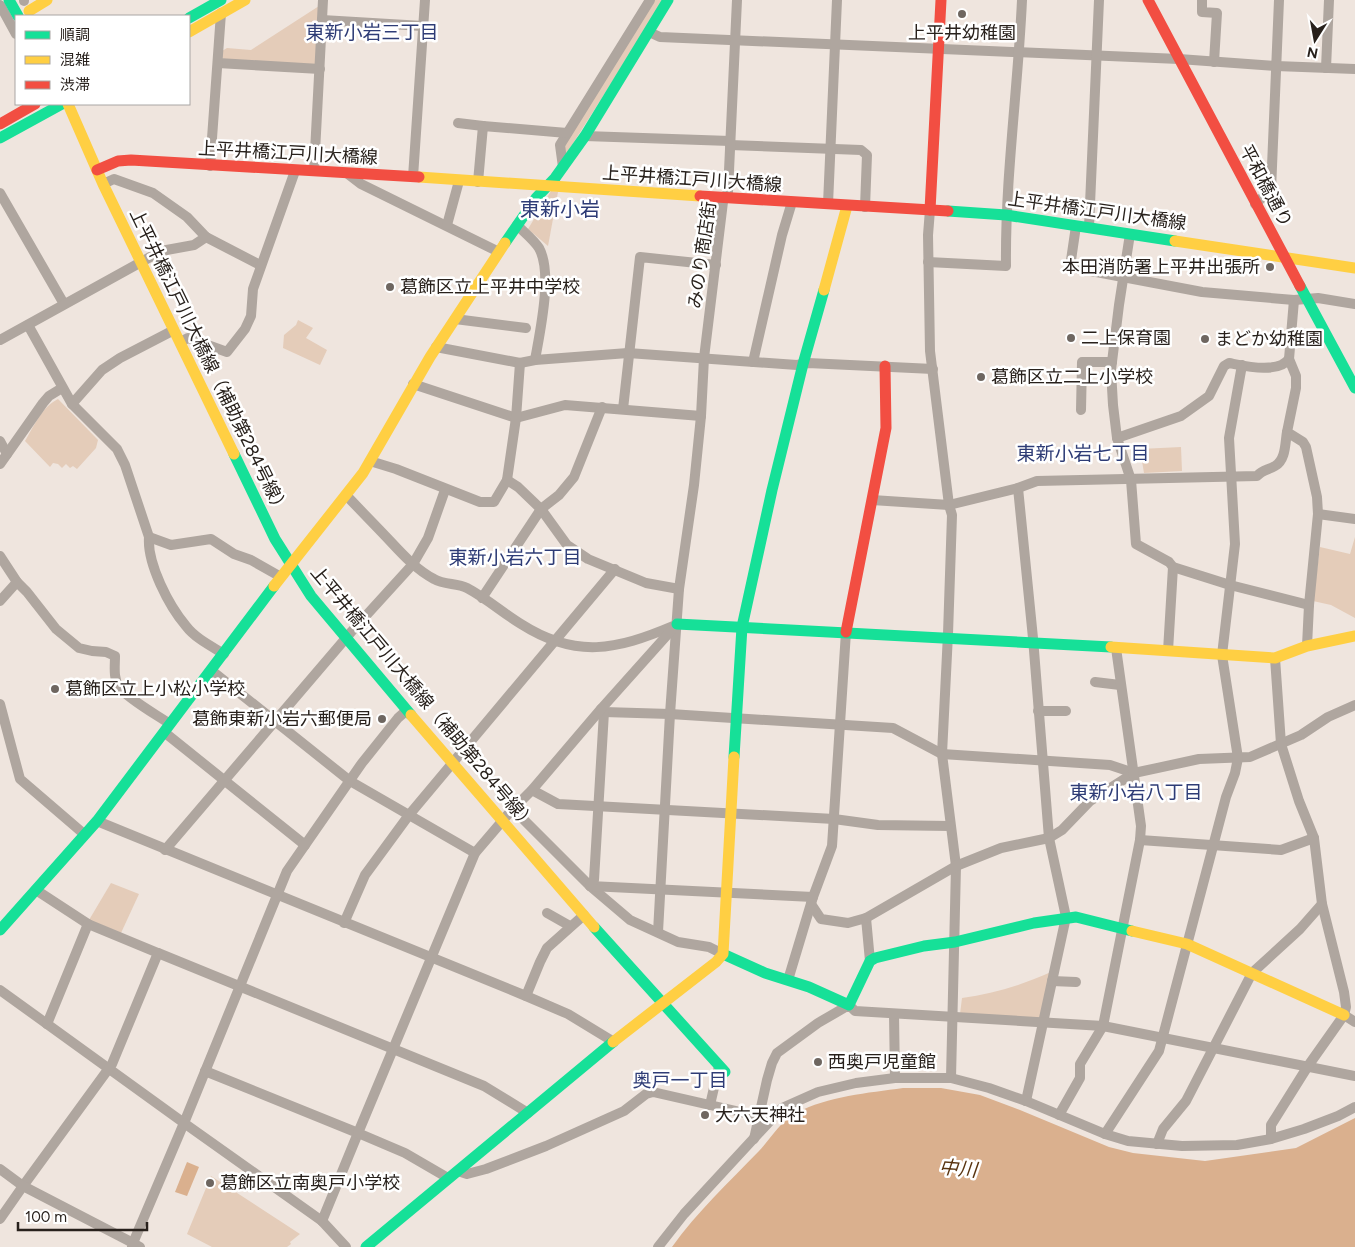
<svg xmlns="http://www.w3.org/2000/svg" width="1355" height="1247" viewBox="0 0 1355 1247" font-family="Figtree,'Noto Sans JP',sans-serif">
  <rect width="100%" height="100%" fill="#efe5de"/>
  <g fill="#e4ccb9">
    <path d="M654,0H664L565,156L564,144Z"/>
    <path d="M319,6V68L225,61L222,57V51L227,48L251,50Z"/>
    <path d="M551,191L558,192L548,246L528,229Z"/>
    <path d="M298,320L313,328L306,338L327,350L320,365L283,348L284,335L296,325Z"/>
    <path d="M58,399L98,440L96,448L77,469L73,466L70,468L66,464L62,468L58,464L53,463L50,467L25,441C34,426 42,407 58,399Z"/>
    <path d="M1181,447L1182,471L1144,473L1140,449Z"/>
    <path d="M1355,537V618L1331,605L1313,601L1320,547L1350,554Z"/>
    <path d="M111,883L139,894L121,933L89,920Z"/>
    <path d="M1051,972L1042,1019L960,1014L962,998C993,994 1022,985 1051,972Z"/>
    <path d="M211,1176L300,1234L290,1242L291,1244L287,1247H212L187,1234Z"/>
  </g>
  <g fill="#dab08e">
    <path d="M903,1088H941L980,1095L1020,1110L1109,1147L1133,1153L1205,1161L1296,1148L1355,1118V1247H672C697,1212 729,1182 759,1151C771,1138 780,1122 796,1113C828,1096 868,1093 903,1088Z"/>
    <path d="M187,1162L199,1167L187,1196L175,1192Z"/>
  </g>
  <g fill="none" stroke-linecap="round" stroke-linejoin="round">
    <g stroke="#afa69f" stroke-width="10">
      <path d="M1202,0V12L1217,13L1214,62"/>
      <path d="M24,1V0"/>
      <path d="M0,5L16,34"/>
      <path d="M322,20L423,26"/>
      <path d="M649,32L660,37L1179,59L1276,66L1355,69"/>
      <path d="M218,63L320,69"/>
      <path d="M1326,68L1329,0"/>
      <path d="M458,123L483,126"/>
      <path d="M585,136L730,141"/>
      <path d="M730,145L861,150L867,155L865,207"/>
      <path d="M210,166L221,13"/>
      <path d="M563,167L560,145L650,0"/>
      <path d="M314,171L323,0"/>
      <path d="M348,174L361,184L499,252"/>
      <path d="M413,177L425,0"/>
      <path d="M478,182L483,126L567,133"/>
      <path d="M0,193L64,304"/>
      <path d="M828,204L837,0"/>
      <path d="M1255,204L1271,190L1279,0"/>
      <path d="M930,210L928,235L930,351L949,505L952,515L948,634L942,754L956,866L951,1078"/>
      <path d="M447,225L459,181"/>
      <path d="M517,225C524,232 534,240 539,248C553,273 540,331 535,360"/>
      <path d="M1076,226L1070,267L1202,292L1294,300L1318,298L1355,304"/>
      <path d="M1089,227L1099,0"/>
      <path d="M1130,234L1119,305L1111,370L1113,405L1117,438L1131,480L1136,544L1169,562L1173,567L1230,585L1309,605"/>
      <path d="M206,237L260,265"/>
      <path d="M928,262L1006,266C1005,178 1018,89 1022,0"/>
      <path d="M1294,300L1289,359L1296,376V388L1287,432L1303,442L1306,447L1317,497L1318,514L1309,605L1307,646"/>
      <path d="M455,319L526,328"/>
      <path d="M28,325L72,404L117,449L125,465L149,537C147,564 169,606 186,626C195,638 211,646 224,654"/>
      <path d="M0,340L161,251L194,245L206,237L187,217L153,193L114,179L103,184"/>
      <path d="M180,342L188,338L191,339L227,352L245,329L251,316L253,289L295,171"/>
      <path d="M436,347L520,363L535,360L628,353L797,365L808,363L933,369"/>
      <path d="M753,362L782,235L792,202"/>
      <path d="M413,384L516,418L565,405L701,416"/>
      <path d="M72,404L102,370L120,358L174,330"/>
      <path d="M623,409L640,257L716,265"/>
      <path d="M1081,410L1082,362H1112"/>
      <path d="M1117,438L1181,416L1209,396L1224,366L1229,363C1245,366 1278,374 1289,359"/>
      <path d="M0,441L7,454"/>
      <path d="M370,461L396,469L480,502H494L507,480L516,418L520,363"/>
      <path d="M0,464L43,403L49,396L62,388"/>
      <path d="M507,480L518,487L541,509L567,545L588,559L646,583L679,589"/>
      <path d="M1018,488L1033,638L1049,838L1066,917L1026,1101"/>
      <path d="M346,495C361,511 376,526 391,542C404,556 417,570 434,579C444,585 457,583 467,588C486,598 503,613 521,624C576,659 616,650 673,626"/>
      <path d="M872,500L949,505L1018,488L1037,481L1257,476C1262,470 1268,470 1275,466C1286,460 1285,443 1287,432"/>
      <path d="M1318,514L1355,519"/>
      <path d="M149,537L171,545L211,539L234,554L251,560L281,577"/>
      <path d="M0,556L17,582L27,592L56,629L79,648L92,651L106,652L115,656C115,666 113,678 119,687C128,699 157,715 170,724"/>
      <path d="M482,598L541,509L559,495L574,477L602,407"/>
      <path d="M0,601L17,582"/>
      <path d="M1168,651L1173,567"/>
      <path d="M212,671L350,781L475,853"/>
      <path d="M1095,682L1120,685"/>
      <path d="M0,704L20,779L84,834"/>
      <path d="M1038,711H1066"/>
      <path d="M604,712L670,714L893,728L942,754L1110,765L1134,773L1199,759L1250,757L1301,735L1328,717L1355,705"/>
      <path d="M164,732L305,845"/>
      <path d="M532,790L558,804L834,819L878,825L950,826"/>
      <path d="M513,809L590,886L630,920L678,942L709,947L723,954"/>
      <path d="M97,821L526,996L568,1014L614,1042"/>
      <path d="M1140,840L1281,850L1314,838"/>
      <path d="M165,850L352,631L413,564L428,538L445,490"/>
      <path d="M590,886L813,897"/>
      <path d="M590,886L594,880L604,712L601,709"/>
      <path d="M36,890L88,924"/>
      <path d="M811,904L821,919L848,923L866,918L870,961"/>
      <path d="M547,913L570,926"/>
      <path d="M866,918L956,866L1001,848L1049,838L1062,830L1090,801L1134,773"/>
      <path d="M344,923L365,875L409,815L615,569"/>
      <path d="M658,932L670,714L679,589L694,485L701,416L704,358L723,202L728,192L737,0"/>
      <path d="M158,953L484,1086L528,1113"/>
      <path d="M788,980L813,897L832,846L846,632"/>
      <path d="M1052,981L1076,982"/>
      <path d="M0,990L184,1123L287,871L362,763L398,718L407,710"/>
      <path d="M526,996L540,962L547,948L584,915"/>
      <path d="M894,1014L895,1078"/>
      <path d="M1344,1015L1355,1022"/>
      <path d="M205,1071L358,1133L322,1221"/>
      <path d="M710,1105L719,1066"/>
      <path d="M1059,1115L1080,1078V1064L1103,1026L1140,840L1141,826L1116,648"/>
      <path d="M1105,1134L1159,1051L1226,797L1235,773L1238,758L1222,655L1235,544L1229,438L1242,365"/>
      <path d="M754,1139L767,1080L772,1063L777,1053L818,1023L849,1005L855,1011L1103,1026L1355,1076"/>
      <path d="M1271,1139V1125L1308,1066L1344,1015L1346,1007L1344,992L1322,904L1314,838L1299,801L1281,744L1275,658"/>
      <path d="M1157,1144L1163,1129L1186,1101L1252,973L1300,929L1322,904"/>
      <path d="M0,1169L23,1186L112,1064L158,953L88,924L47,1024"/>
      <path d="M458,1171L467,1174L486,1169L546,1146L624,1111L646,1094L653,1092L758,1116"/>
      <path d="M448,1178L405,1153L358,1133L475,853L510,812L532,790L601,709L677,624"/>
      <path d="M0,1219L23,1186L133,1243L132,1247"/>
      <path d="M140,1247L133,1243L184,1123L322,1221L346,1247"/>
      <path d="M658,1247L684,1214L782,1108L818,1092L856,1083L895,1078H951L989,1088L1026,1101L1105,1134L1128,1141L1182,1146L1237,1145L1271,1139L1304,1129L1338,1116L1355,1107"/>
    </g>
    <g stroke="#16e098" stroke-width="11">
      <path d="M9,0L18,16"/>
      <path d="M189,18L221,0"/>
      <path d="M0,138L62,104"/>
      <path d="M948,211L1006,215L1175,241"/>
      <path d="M505,243L536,198L555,178L585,136L668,0"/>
      <path d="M1300,286L1355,388"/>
      <path d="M234,454L275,539L311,596L411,715"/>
      <path d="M677,624L1111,647"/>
      <path d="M734,757L742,627L772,490L803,364L824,290"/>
      <path d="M594,927L725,1072"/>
      <path d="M0,930L97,821L274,586"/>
      <path d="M723,954L765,973L809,987L849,1005L870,961L875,958L924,946L955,942L1034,923L1076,917L1132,931"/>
      <path d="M366,1247L613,1042"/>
    </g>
    <g stroke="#ffcf43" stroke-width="11">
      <path d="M29,11L47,0"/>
      <path d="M189,32L245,0"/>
      <path d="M68,104L103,184L234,454"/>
      <path d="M419,177L700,196"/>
      <path d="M1175,241L1355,268"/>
      <path d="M824,290L847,206"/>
      <path d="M274,586L363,473L430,357L505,243"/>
      <path d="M1111,647L1275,658L1307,646L1355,636"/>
      <path d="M411,715L594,927"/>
      <path d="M1132,931L1187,944L1344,1015"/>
      <path d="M613,1042L716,962L723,954L734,757"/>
    </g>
    <g stroke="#f24e42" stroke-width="11">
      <path d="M1148,0L1300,286"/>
      <path d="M0,124L35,104"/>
      <path d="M97,170L118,161L131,160L419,177"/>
      <path d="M700,196L948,211"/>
      <path d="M930,210L941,0"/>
      <path d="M846,632L886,428L885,366"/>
    </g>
  </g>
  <g fill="#6e6660" stroke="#fff" stroke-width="2">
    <circle cx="962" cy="14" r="5"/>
    <circle cx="1270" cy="267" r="5"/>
    <circle cx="390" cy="287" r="5"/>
    <circle cx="1071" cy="338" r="5"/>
    <circle cx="1205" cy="339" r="5"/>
    <circle cx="981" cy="377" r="5"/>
    <circle cx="55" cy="689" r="5"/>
    <circle cx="382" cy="719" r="5"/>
    <circle cx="818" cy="1062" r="5"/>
    <circle cx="705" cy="1115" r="5"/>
    <circle cx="210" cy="1183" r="5"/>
  </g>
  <g text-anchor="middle" stroke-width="5" stroke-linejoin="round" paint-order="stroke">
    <g font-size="18" fill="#28211c" stroke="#fff" text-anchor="start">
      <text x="962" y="39" text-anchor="middle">上平井幼稚園</text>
      <text x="1260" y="273" text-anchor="end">本田消防署上平井出張所</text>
      <text x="400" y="293">葛飾区立上平井中学校</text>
      <text x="1081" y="344">二上保育園</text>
      <text x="1215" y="345">まどか幼稚園</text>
      <text x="991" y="383">葛飾区立二上小学校</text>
      <text x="65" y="695">葛飾区立上小松小学校</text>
      <text x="372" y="725" text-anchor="end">葛飾東新小岩六郵便局</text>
      <text x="828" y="1068">西奥戸児童館</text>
      <text x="715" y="1121">大六天神社</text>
      <text x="220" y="1189">葛飾区立南奥戸小学校</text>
    </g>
    <g font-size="18" fill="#28211c" stroke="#fff">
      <text transform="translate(288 153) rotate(3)" y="6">上平井橋江戸川大橋線</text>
      <text transform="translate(692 179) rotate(4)" y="6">上平井橋江戸川大橋線</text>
      <text transform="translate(1266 186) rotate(62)" y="6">平和橋通り</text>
      <text transform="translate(1097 211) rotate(8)" y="6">上平井橋江戸川大橋線</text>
      <text transform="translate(702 255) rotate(-82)" y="6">みのり商店街</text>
      <text transform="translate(209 362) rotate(64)" y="6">上平井橋江戸川大橋線（補助第284号線）</text>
      <text transform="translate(423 698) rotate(50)" y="6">上平井橋江戸川大橋線（補助第284号線）</text>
    </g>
    <g font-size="19" fill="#2e3c76" stroke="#fff">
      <text x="372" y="39">東新小岩三丁目</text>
      <text x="1083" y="460">東新小岩七丁目</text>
      <text x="515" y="564">東新小岩六丁目</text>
      <text x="1136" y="799">東新小岩八丁目</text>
      <text x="680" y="1087">奥戸一丁目</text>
    </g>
    <g font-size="19" font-style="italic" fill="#593410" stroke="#fff">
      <text transform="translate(958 1168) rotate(5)" y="7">中川</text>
    </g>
    <g font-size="20" fill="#2e3c76" stroke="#fff">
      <text x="560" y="216">東新小岩</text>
    </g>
  </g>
  <rect x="15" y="15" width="175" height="90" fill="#ffffff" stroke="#a9a6a4"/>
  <rect x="25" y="31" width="25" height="8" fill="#16e098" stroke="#a9a6a4"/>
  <text x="60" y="40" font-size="15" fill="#28211c">順調</text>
  <rect x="25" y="56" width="25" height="8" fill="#ffcf43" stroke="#a9a6a4"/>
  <text x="60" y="65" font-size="15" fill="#28211c">混雑</text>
  <rect x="25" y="81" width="25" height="8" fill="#f24e42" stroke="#a9a6a4"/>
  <text x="60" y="90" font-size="15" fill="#28211c">渋滞</text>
  <g transform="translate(1315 40) rotate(191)" stroke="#ffffff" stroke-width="4" paint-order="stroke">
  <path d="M0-4L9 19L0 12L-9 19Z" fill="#28211c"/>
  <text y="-8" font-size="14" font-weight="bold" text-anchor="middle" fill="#28211c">N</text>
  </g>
  <path d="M18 1222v8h129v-8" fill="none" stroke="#28211c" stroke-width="2.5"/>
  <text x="25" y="1222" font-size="15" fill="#28211c" stroke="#ffffff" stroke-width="4" paint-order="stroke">100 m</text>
</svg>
